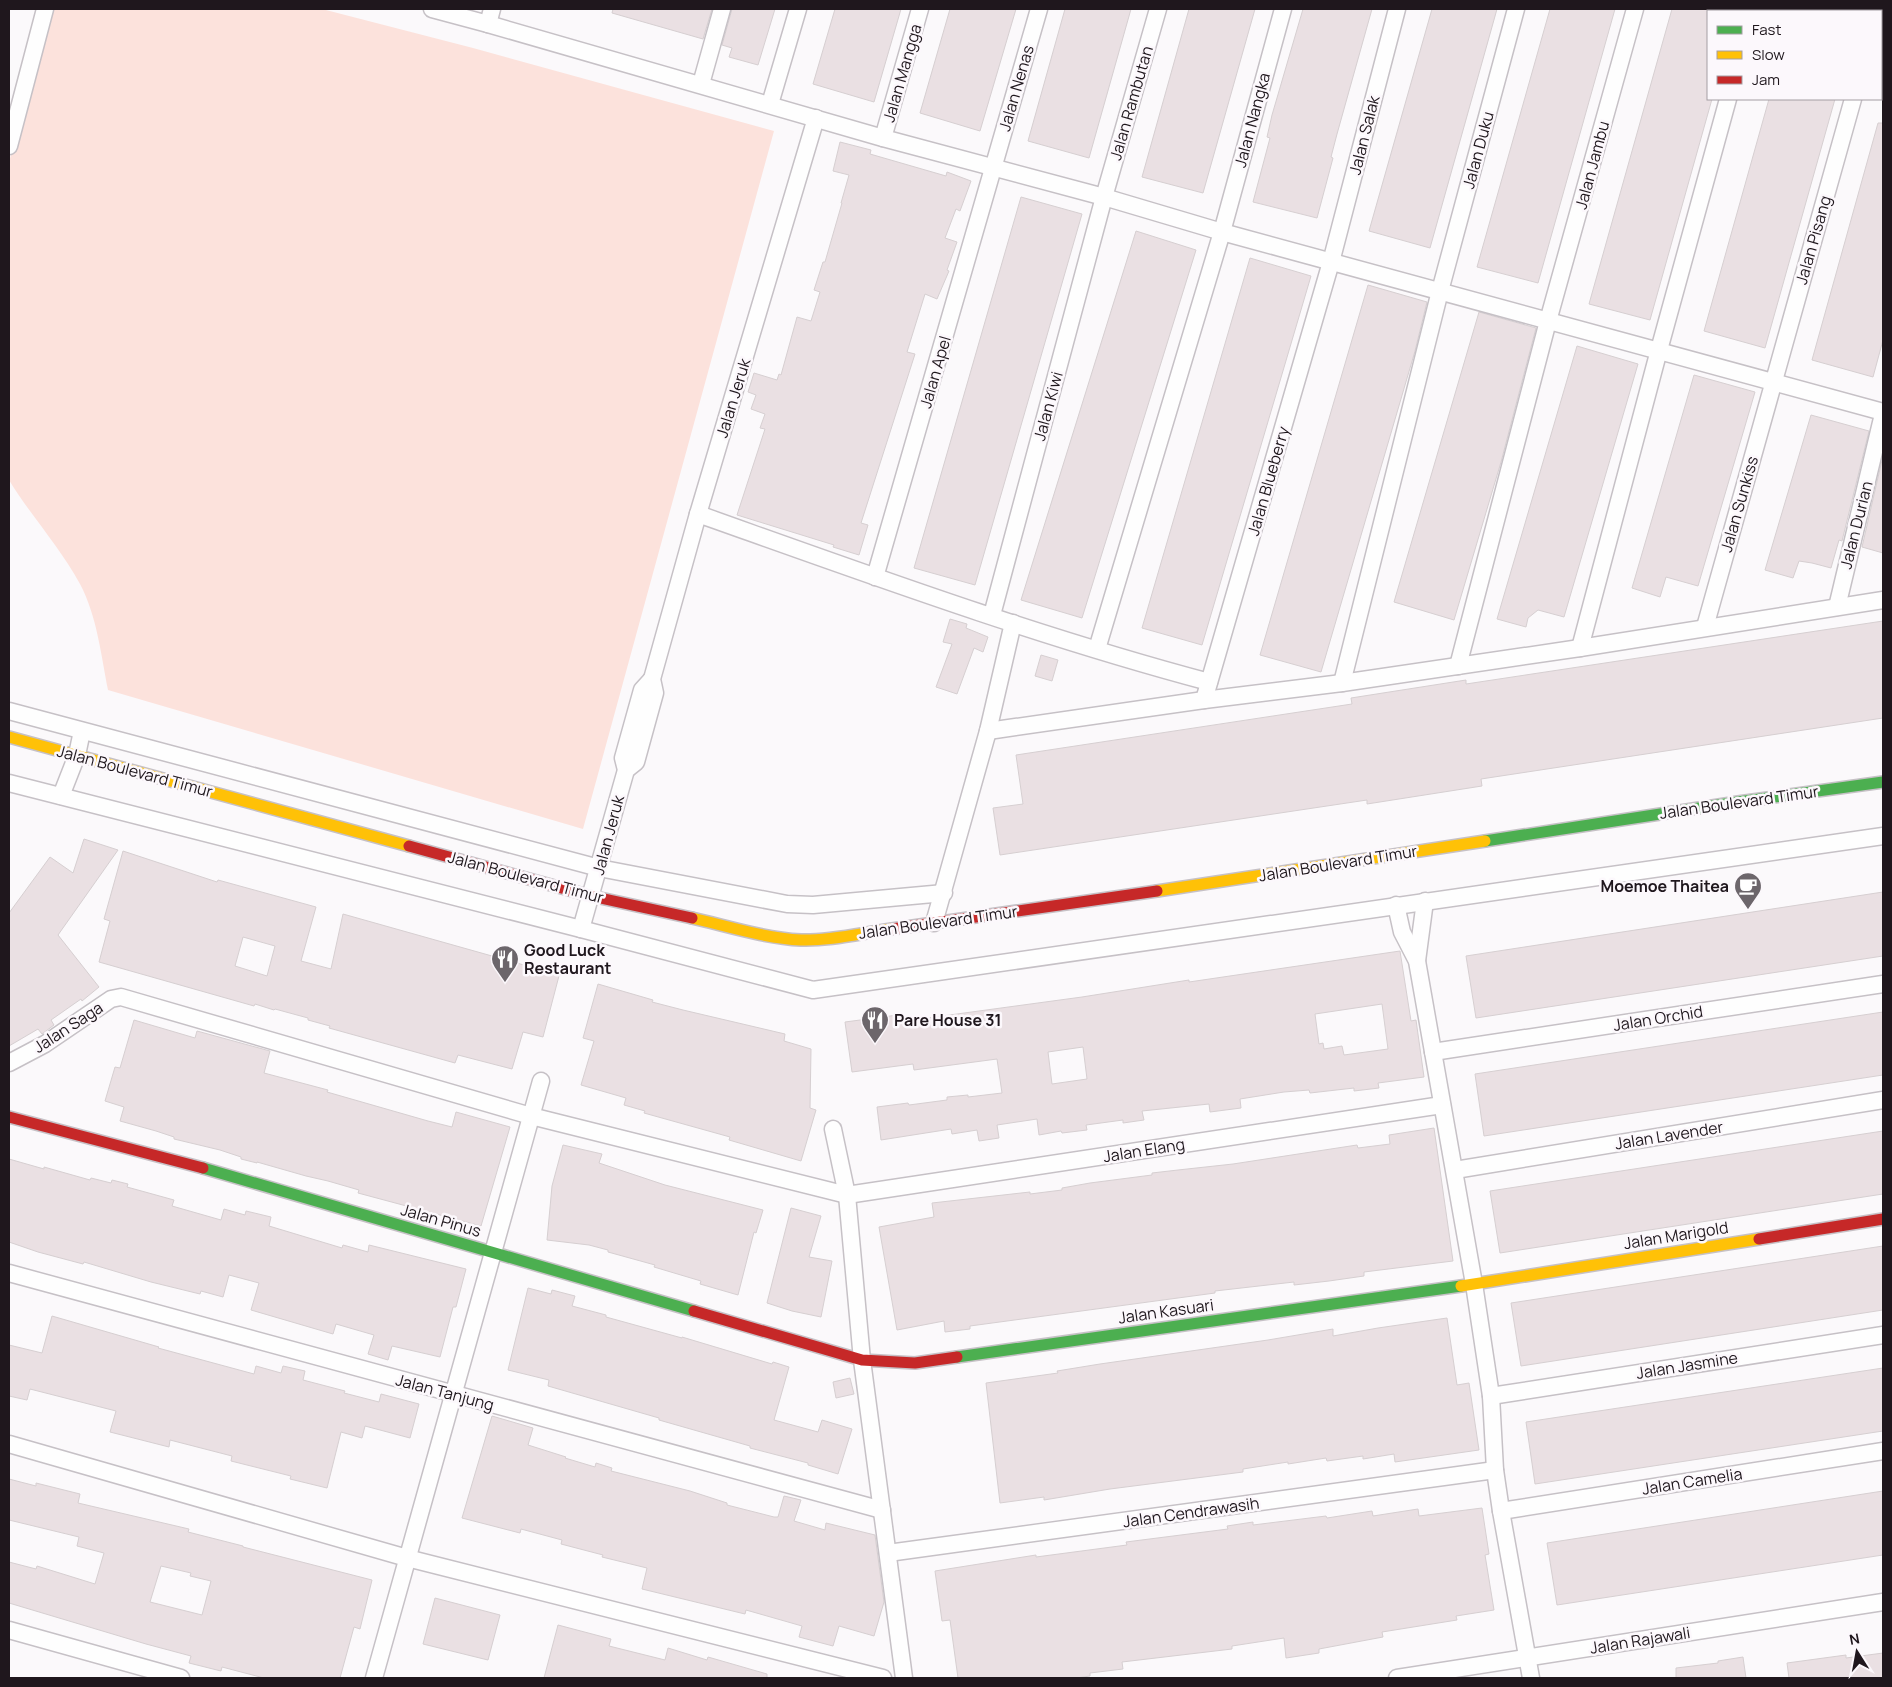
<svg xmlns="http://www.w3.org/2000/svg" width="1892" height="1687" viewBox="0 0 1892 1687" font-family="Manrope,sans-serif">
  <rect width="100%" height="100%" fill="#fbf9fb"/>
  <path fill="#fce2dc" d="M51,9H322L473,48L774,131L583,829L108,690C101,655 97,616 80,584C60,547 31,516 9,480V162Z"/>
  <g fill="#eae0e3" stroke="#d6cfd1" fill-rule="evenodd">
    <path d="M613,9H712L703,39L612,13Z"/>
    <path d="M732,9H775L758,65L729,57L732,48L722,45Z"/>
    <path d="M835,9H901L874,102L813,84Z"/>
    <path d="M950,9H1016L980,131L920,113Z"/>
    <path d="M1065,9H1131L1089,158L1028,141Z"/>
    <path d="M1189,9H1255L1203,193L1142,177Z"/>
    <path d="M1303,9H1372L1337,134L1331,157L1333,158L1317,218L1253,202L1270,138L1267,137L1272,115Z"/>
    <path d="M1432,9H1497L1430,248L1369,231Z"/>
    <path d="M1550,9H1615L1538,283L1477,267Z"/>
    <path d="M1672,9H1708V99H1712L1650,320L1589,304Z"/>
    <path d="M1769,99H1835L1765,348L1704,331Z"/>
    <path d="M1878,123H1883V340L1873,377L1812,360Z"/>
    <path d="M840,142L871,150L870,154L946,176L947,172L971,181L960,211L956,209L945,238L957,242L947,270L949,271L937,299L925,294L907,352L915,354L861,523L868,525L859,555L833,547L834,545L737,515L765,429L760,428L765,414L751,409L756,395L748,392L754,373L777,380L779,374L781,375L797,317L811,321L820,292L814,290L823,262H825L842,203H841L849,175L833,171Z"/>
    <path d="M1021,197L1082,214L975,585L914,568Z"/>
    <path d="M1136,231L1196,250L1082,618L1021,600Z"/>
    <path d="M1250,258L1311,276L1202,645L1142,628Z"/>
    <path d="M1368,285L1427,302L1415,351L1321,672L1260,655Z"/>
    <path d="M1479,312L1536,328L1501,462L1454,620L1394,602Z"/>
    <path d="M1577,346L1638,364L1564,617L1538,610L1528,618L1526,627L1497,619Z"/>
    <path d="M1694,375L1755,392L1698,586L1666,577L1660,597L1632,588Z"/>
    <path d="M1811,415L1869,431L1842,541L1839,540L1831,568L1812,563L1799,561L1793,578L1765,570Z"/>
    <path d="M1883,456V553L1862,547Z"/>
    <path d="M950,619L967,624L966,628L988,637L983,652L974,648L957,694L936,687L952,644L943,642Z"/>
    <path d="M1883,621V718L1481,779L1482,786L1367,804V800L1000,855L993,808L1023,804L1016,755L1352,704L1351,698L1466,680V684Z"/>
    <path d="M1041,655L1058,660L1052,681L1035,676Z"/>
    <path d="M84,839L118,850L58,935L99,987L82,1001L81,999L51,1020L54,1025L42,1034L38,1029L9,1046V913L50,857L73,873Z"/>
    <path d="M123,851L217,882L218,880L316,907L301,961L331,969L343,914L531,967L532,965L560,972L543,1037L523,1032L512,1069L458,1055L455,1063L329,1028L330,1026L308,1020V1018L275,1009L274,1010L255,1004L254,1006L99,962L110,921L104,919ZM243,937L275,946L267,976L235,966Z"/>
    <path d="M1883,892V956L1476,1018L1466,956Z"/>
    <path d="M1400,951L1411,1021L1416,1020L1424,1077L1378,1083L1379,1088L1354,1091V1088L1310,1093L1309,1090L1284,1092L1240,1099L1241,1108L1210,1112L1209,1104L1142,1111L1144,1120L1123,1123V1120L1086,1125L1087,1130L1062,1133L1061,1131L1039,1135L1037,1119L997,1125L999,1138L979,1141L977,1130L952,1134L951,1129L881,1140L877,1107L908,1103L909,1105L947,1100V1097L968,1095V1097L1002,1093L997,1059L914,1070L913,1064L852,1072L845,1022L898,1015V1022L1082,997L1189,980V982ZM1382,1004L1388,1049L1344,1055L1342,1046L1324,1049L1323,1043L1319,1044L1315,1014ZM1083,1047L1087,1079L1052,1084L1048,1052Z"/>
    <path d="M598,984L653,1000L652,1002L683,1010L785,1034L784,1041L811,1049L810,1108L816,1110L801,1161L729,1140L730,1137L644,1113L645,1111L624,1105L626,1098L581,1085L594,1041L583,1038Z"/>
    <path d="M1883,1012V1075L1484,1136L1475,1074Z"/>
    <path d="M134,1020L195,1038L197,1031L270,1051L264,1073L328,1090L327,1092L428,1121L452,1127L456,1112L510,1127L481,1226L358,1193L359,1190L328,1181L306,1176L257,1162V1163L241,1159V1157L220,1150L174,1139V1137L156,1131L120,1121L124,1107L105,1101L115,1067L120,1068Z"/>
    <path d="M1434,1128L1453,1261L1364,1272V1276L1329,1281L1294,1285V1282L1215,1291V1293L970,1326V1329L945,1332L944,1321L897,1330L879,1227L934,1217L932,1203L1030,1192V1194L1062,1190V1188L1090,1183L1152,1175V1173L1178,1170L1233,1164L1357,1145L1358,1148L1390,1144L1389,1135Z"/>
    <path d="M1883,1131V1194L1500,1253L1490,1191Z"/>
    <path d="M563,1145L602,1154L599,1163L665,1185L763,1210L756,1233L754,1232L738,1295L700,1284L701,1281L654,1267L655,1265L608,1252V1250L589,1245L547,1240L552,1186Z"/>
    <path d="M9,1159L44,1169V1167L90,1180L91,1178L111,1183L112,1180L128,1184L127,1187L174,1200L172,1206L221,1220L224,1209L245,1215L246,1211L271,1217L269,1226L342,1248L343,1245L368,1252L369,1245L466,1269L456,1307H453L440,1357L392,1346L388,1360L368,1354L374,1335L336,1324L333,1334L251,1310L259,1283L229,1275L223,1297L201,1291L200,1294L151,1282L84,1262L83,1264L38,1252L9,1242Z"/>
    <path d="M791,1208L821,1216L809,1257L832,1261L821,1317L792,1311L767,1303Z"/>
    <path d="M1883,1246V1310L1521,1366L1511,1303Z"/>
    <path d="M528,1288L551,1294L552,1290L575,1296L572,1306L606,1315V1317L682,1338V1337L772,1364L773,1362L789,1367L774,1420L818,1432L822,1420L852,1429L838,1474L808,1465V1463L750,1448V1446L659,1420V1418L548,1386L549,1380L508,1370Z"/>
    <path d="M52,1316L159,1347L158,1348L254,1374L256,1366L281,1373L283,1366L305,1371L303,1380L345,1391L344,1393L379,1402L381,1394L419,1404L410,1438L365,1426L362,1438L341,1432L327,1488L290,1479L291,1476L231,1461L232,1456L170,1440L169,1447L110,1432L116,1411L30,1389L27,1400L9,1396V1345L42,1353Z"/>
    <path d="M1447,1318L1457,1385L1469,1383L1479,1450L1395,1462L1394,1454L1363,1459V1456L1327,1461L1326,1458L1288,1464V1462L1243,1469V1472L1110,1489L1044,1500V1497L1000,1503L986,1383L1058,1373L1057,1371L1100,1364L1268,1340L1333,1329V1336L1378,1328Z"/>
    <path d="M1883,1368V1431L1535,1484L1526,1422Z"/>
    <path d="M850,1378L854,1394L836,1398L833,1382Z"/>
    <path d="M492,1416L533,1428L528,1445L566,1457L565,1458L595,1467L596,1463L612,1468L611,1471L690,1491L727,1503V1505L774,1517H778L784,1496L801,1500L794,1521L825,1530L826,1523L875,1535L884,1602L874,1636L839,1626L833,1646L799,1637L802,1626L746,1610L745,1614L642,1589L647,1568L602,1557L603,1555L561,1544L562,1540L521,1529L520,1533L462,1518Z"/>
    <path d="M9,1479L36,1486V1483L80,1494L78,1503L189,1529L188,1532L243,1546V1547L372,1580L360,1629L354,1627L340,1678H264L222,1667L221,1671L189,1663L191,1656L146,1644L9,1603V1562L36,1569L37,1566L95,1584L104,1553L77,1546L79,1537L9,1520ZM161,1566L191,1573L190,1576L211,1581L202,1615L150,1602Z"/>
    <path d="M1883,1491V1555L1557,1605L1547,1543Z"/>
    <path d="M1482,1508L1489,1554L1485,1555L1494,1610L1456,1616L1457,1620L1382,1632L1383,1637L1319,1649V1653L1286,1658L1284,1638L1232,1646V1649L1122,1662L1123,1669L1090,1673V1676L1076,1678H958L950,1620L942,1621L935,1571L1036,1555V1557L1127,1545L1126,1542L1228,1529L1227,1526L1253,1522V1525L1326,1516L1327,1518L1372,1511L1373,1516L1418,1509L1419,1516Z"/>
    <path d="M435,1598L500,1615L488,1660L423,1644Z"/>
    <path d="M558,1625L611,1639L609,1646L665,1660L668,1648L707,1660L708,1657L767,1674V1678H544Z"/>
    <path d="M1883,1653V1678H1789L1787,1663L1846,1655V1658Z"/>
    <path d="M1743,1657L1746,1678H1676V1668L1718,1663V1661Z"/>
  </g>
  <g fill="none" stroke-linecap="round" stroke-linejoin="round">
    <g stroke="#c6c1c6" stroke-width="19">
      <g id="street">
        <path d="M432,9L488,24"/>
        <path d="M492,9L488,24L883,138L1104,197L1222,232L1883,412"/>
        <path d="M1752,11L1753,9"/>
        <path d="M1877,11L1878,9"/>
        <path d="M701,84L722,9"/>
        <path d="M770,104L798,9"/>
        <path d="M883,138L920,9"/>
        <path d="M9,146L45,9"/>
        <path d="M698,514C867,574 1036,636 1209,682"/>
        <path d="M875,577L1039,9"/>
        <path d="M1837,607L1883,414"/>
        <path d="M992,615L1104,197L1158,9"/>
        <path d="M1705,627L1853,99"/>
        <path d="M1580,648L1659,350L1728,99"/>
        <path d="M1097,649L1222,232L1283,9"/>
        <path d="M1458,666L1548,321L1635,9"/>
        <path d="M1342,683L1440,291L1516,9"/>
        <path d="M1204,700L1331,262L1397,9"/>
        <path d="M9,711L599,868L787,904L813,905L944,893"/>
        <path d="M988,731L1204,700L1342,683L1580,648L1883,600"/>
        <path d="M626,770L636,762L655,693L652,679L698,514L816,118"/>
        <path d="M9,783L581,929L813,990L1883,836"/>
        <path d="M61,796L77,755L82,731"/>
        <path d="M1396,905L1402,932L1417,961L1474,1284L1491,1396L1495,1470L1501,1511L1531,1678"/>
        <path d="M934,923L988,731L1013,623"/>
        <path d="M581,929L626,770L623,758L642,690L652,679"/>
        <path d="M1417,961L1425,901"/>
        <path d="M1433,1052L1883,984"/>
        <path d="M9,1063L45,1044L111,999L121,997L531,1116L847,1195L1442,1105"/>
        <path d="M833,1129L847,1195L862,1360L904,1678"/>
        <path d="M1455,1170L1883,1100"/>
        <path d="M9,1273L882,1510"/>
        <path d="M1491,1396L1883,1335"/>
        <path d="M9,1444L407,1558L883,1678"/>
        <path d="M1501,1511L1883,1451"/>
        <path d="M888,1553L1495,1470"/>
        <path d="M9,1630L181,1678"/>
        <path d="M374,1678L541,1081"/>
        <path d="M1397,1678L1883,1602"/>
      </g>
    </g>
    <g stroke="#c6c1c6" stroke-width="14">
      <g id="fast">
        <path d="M1485,841L1738,802L1883,782"/>
        <path d="M203,1168L694,1311"/>
        <path d="M957,1357L1461,1286"/>
      </g>
    </g>
    <g stroke="#c6c1c6" stroke-width="14">
      <g id="slow">
        <path d="M9,737L409,846"/>
        <path d="M1157,891L1485,841"/>
        <path d="M692,918C727,926 764,938 801,940C830,941 862,933 892,929"/>
        <path d="M1461,1286L1759,1239"/>
      </g>
    </g>
    <g stroke="#c6c1c6" stroke-width="14">
      <g id="jam">
        <path d="M409,846L591,896L692,918"/>
        <path d="M892,929L1157,891"/>
        <path d="M9,1117L203,1168"/>
        <path d="M1759,1239L1883,1219"/>
        <path d="M694,1311L862,1360L915,1363L957,1357"/>
      </g>
    </g>
    <use href="#street" stroke="#fefefe" stroke-width="16"/>
    <use href="#fast" stroke="#4caf50" stroke-width="11"/>
    <use href="#slow" stroke="#ffc107" stroke-width="11"/>
    <use href="#jam" stroke="#c62828" stroke-width="11"/>
  </g>
  <defs>
    <g id="cafe-pin" transform="scale(1.4375)"><path d="M0 17L-7.5 6A9.5 9.5 0 1 1 7.5 6Z" fill="#6c666b" stroke="#fcf8fc"/><path d="M-5.5-4.5H6V0H3Q3 3.5 0 3.5H-2.5Q-5.5 3.5-5.5 0ZM3-3.2v2h1.7v-2ZM-6 4.5H4V6H-6Z" fill="#fff"/></g>
    <g id="restaurant-pin" transform="scale(1.4375)"><path d="M0 17L-7.5 6A9.5 9.5 0 1 1 7.5 6Z" fill="#6c666b" stroke="#fcf8fc"/><path d="M-5-6h1v4h1v-4h1v4h1v-4h1v5L-1.5 .5V6h-2V.5L-5-1ZM5-6V6H3V1.5H1.5Q1.5-4 5-6Z" fill="#fff"/></g>
  </defs>
  <g fill-rule="evenodd">
    <use href="#cafe-pin" x="1748" y="886"/>
    <use href="#restaurant-pin" x="505" y="959"/>
    <use href="#restaurant-pin" x="875" y="1020"/>
  </g>
  <g text-anchor="middle" stroke-width="5" stroke-linejoin="round" paint-order="stroke">
    <g font-size="16" fill="#1f171d" stroke="#fcf8fc">
      <text transform="translate(902 73) rotate(-74)" y="6">Jalan Mangga</text>
      <text transform="translate(1016 88) rotate(-74)" y="6">Jalan Nenas</text>
      <text transform="translate(1131 103) rotate(-74)" y="6">Jalan Rambutan</text>
      <text transform="translate(1252 120) rotate(-75)" y="6">Jalan Nangka</text>
      <text transform="translate(1364 135) rotate(-76)" y="6">Jalan Salak</text>
      <text transform="translate(1478 150) rotate(-75)" y="6">Jalan Duku</text>
      <text transform="translate(1592 165) rotate(-75)" y="6">Jalan Jambu</text>
      <text transform="translate(1813 240) rotate(-74)" y="6">Jalan Pisang</text>
      <text transform="translate(935 372) rotate(-74)" y="6">Jalan Apel</text>
      <text transform="translate(733 398) rotate(-73)" y="6">Jalan Jeruk</text>
      <text transform="translate(1048 406) rotate(-75)" y="6">Jalan Kiwi</text>
      <text transform="translate(1268 481) rotate(-74)" y="6">Jalan Blueberry</text>
      <text transform="translate(1739 504) rotate(-74)" y="6">Jalan Sunkiss</text>
      <text transform="translate(1856 525) rotate(-76)" y="6">Jalan Durian</text>
      <text transform="translate(135 771) rotate(15)" y="6">Jalan Boulevard Timur</text>
      <text transform="translate(1739 802) rotate(-8)" y="6">Jalan Boulevard Timur</text>
      <text transform="translate(608 835) rotate(-75)" y="6">Jalan Jeruk</text>
      <text transform="translate(1338 863) rotate(-9)" y="6">Jalan Boulevard Timur</text>
      <text transform="translate(526 877) rotate(15)" y="6">Jalan Boulevard Timur</text>
      <text transform="translate(938 922) rotate(-8)" y="6">Jalan Boulevard Timur</text>
      <text transform="translate(1658 1018) rotate(-9)" y="6">Jalan Orchid</text>
      <text transform="translate(68 1027) rotate(-33)" y="6">Jalan Saga</text>
      <text transform="translate(1669 1135) rotate(-9)" y="6">Jalan Lavender</text>
      <text transform="translate(1144 1150) rotate(-9)" y="6">Jalan Elang</text>
      <text transform="translate(441 1220) rotate(16)" y="6">Jalan Pinus</text>
      <text transform="translate(1676 1235) rotate(-9)" y="6">Jalan Marigold</text>
      <text transform="translate(1166 1311) rotate(-8)" y="6">Jalan Kasuari</text>
      <text transform="translate(1687 1365) rotate(-9)" y="6">Jalan Jasmine</text>
      <text transform="translate(445 1392) rotate(15)" y="6">Jalan Tanjung</text>
      <text transform="translate(1692 1481) rotate(-9)" y="6">Jalan Camelia</text>
      <text transform="translate(1191 1512) rotate(-8)" y="6">Jalan Cendrawasih</text>
      <text transform="translate(1640 1640) rotate(-9)" y="6">Jalan Rajawali</text>
    </g>
    <g font-size="16" font-weight="bold" fill="#1f171d" stroke="#fcf8fc" text-anchor="start">
      <text x="1729" y="892" text-anchor="end">Moemoe Thaitea</text>
      <text x="524" y="956">Good Luck<tspan x="524" dy="18">Restaurant</tspan></text>
      <text x="894" y="1026">Pare House 31</text>
    </g>
  </g>
  <rect width="1892" height="1687" fill="none" stroke="#1f171d" stroke-width="20"/>
  <rect x="1707" y="10" width="175" height="90" fill="#fcf8fc" stroke="#a49ea3"/>
  <rect x="1717" y="26" width="25" height="8" fill="#4caf50" stroke="#a49ea3"/>
  <text x="1752" y="35" font-size="15" fill="#1f171d">Fast</text>
  <rect x="1717" y="51" width="25" height="8" fill="#ffc107" stroke="#a49ea3"/>
  <text x="1752" y="60" font-size="15" fill="#1f171d">Slow</text>
  <rect x="1717" y="76" width="25" height="8" fill="#c62828" stroke="#a49ea3"/>
  <text x="1752" y="85" font-size="15" fill="#1f171d">Jam</text>
  <g transform="translate(1857 1652) rotate(349)" stroke="#fcf8fc" stroke-width="4" paint-order="stroke">
  <path d="M0-4L9 19L0 12L-9 19Z" fill="#1f171d"/>
  <text y="-8" font-size="14" font-weight="bold" text-anchor="middle" fill="#1f171d">N</text>
  </g>
</svg>
